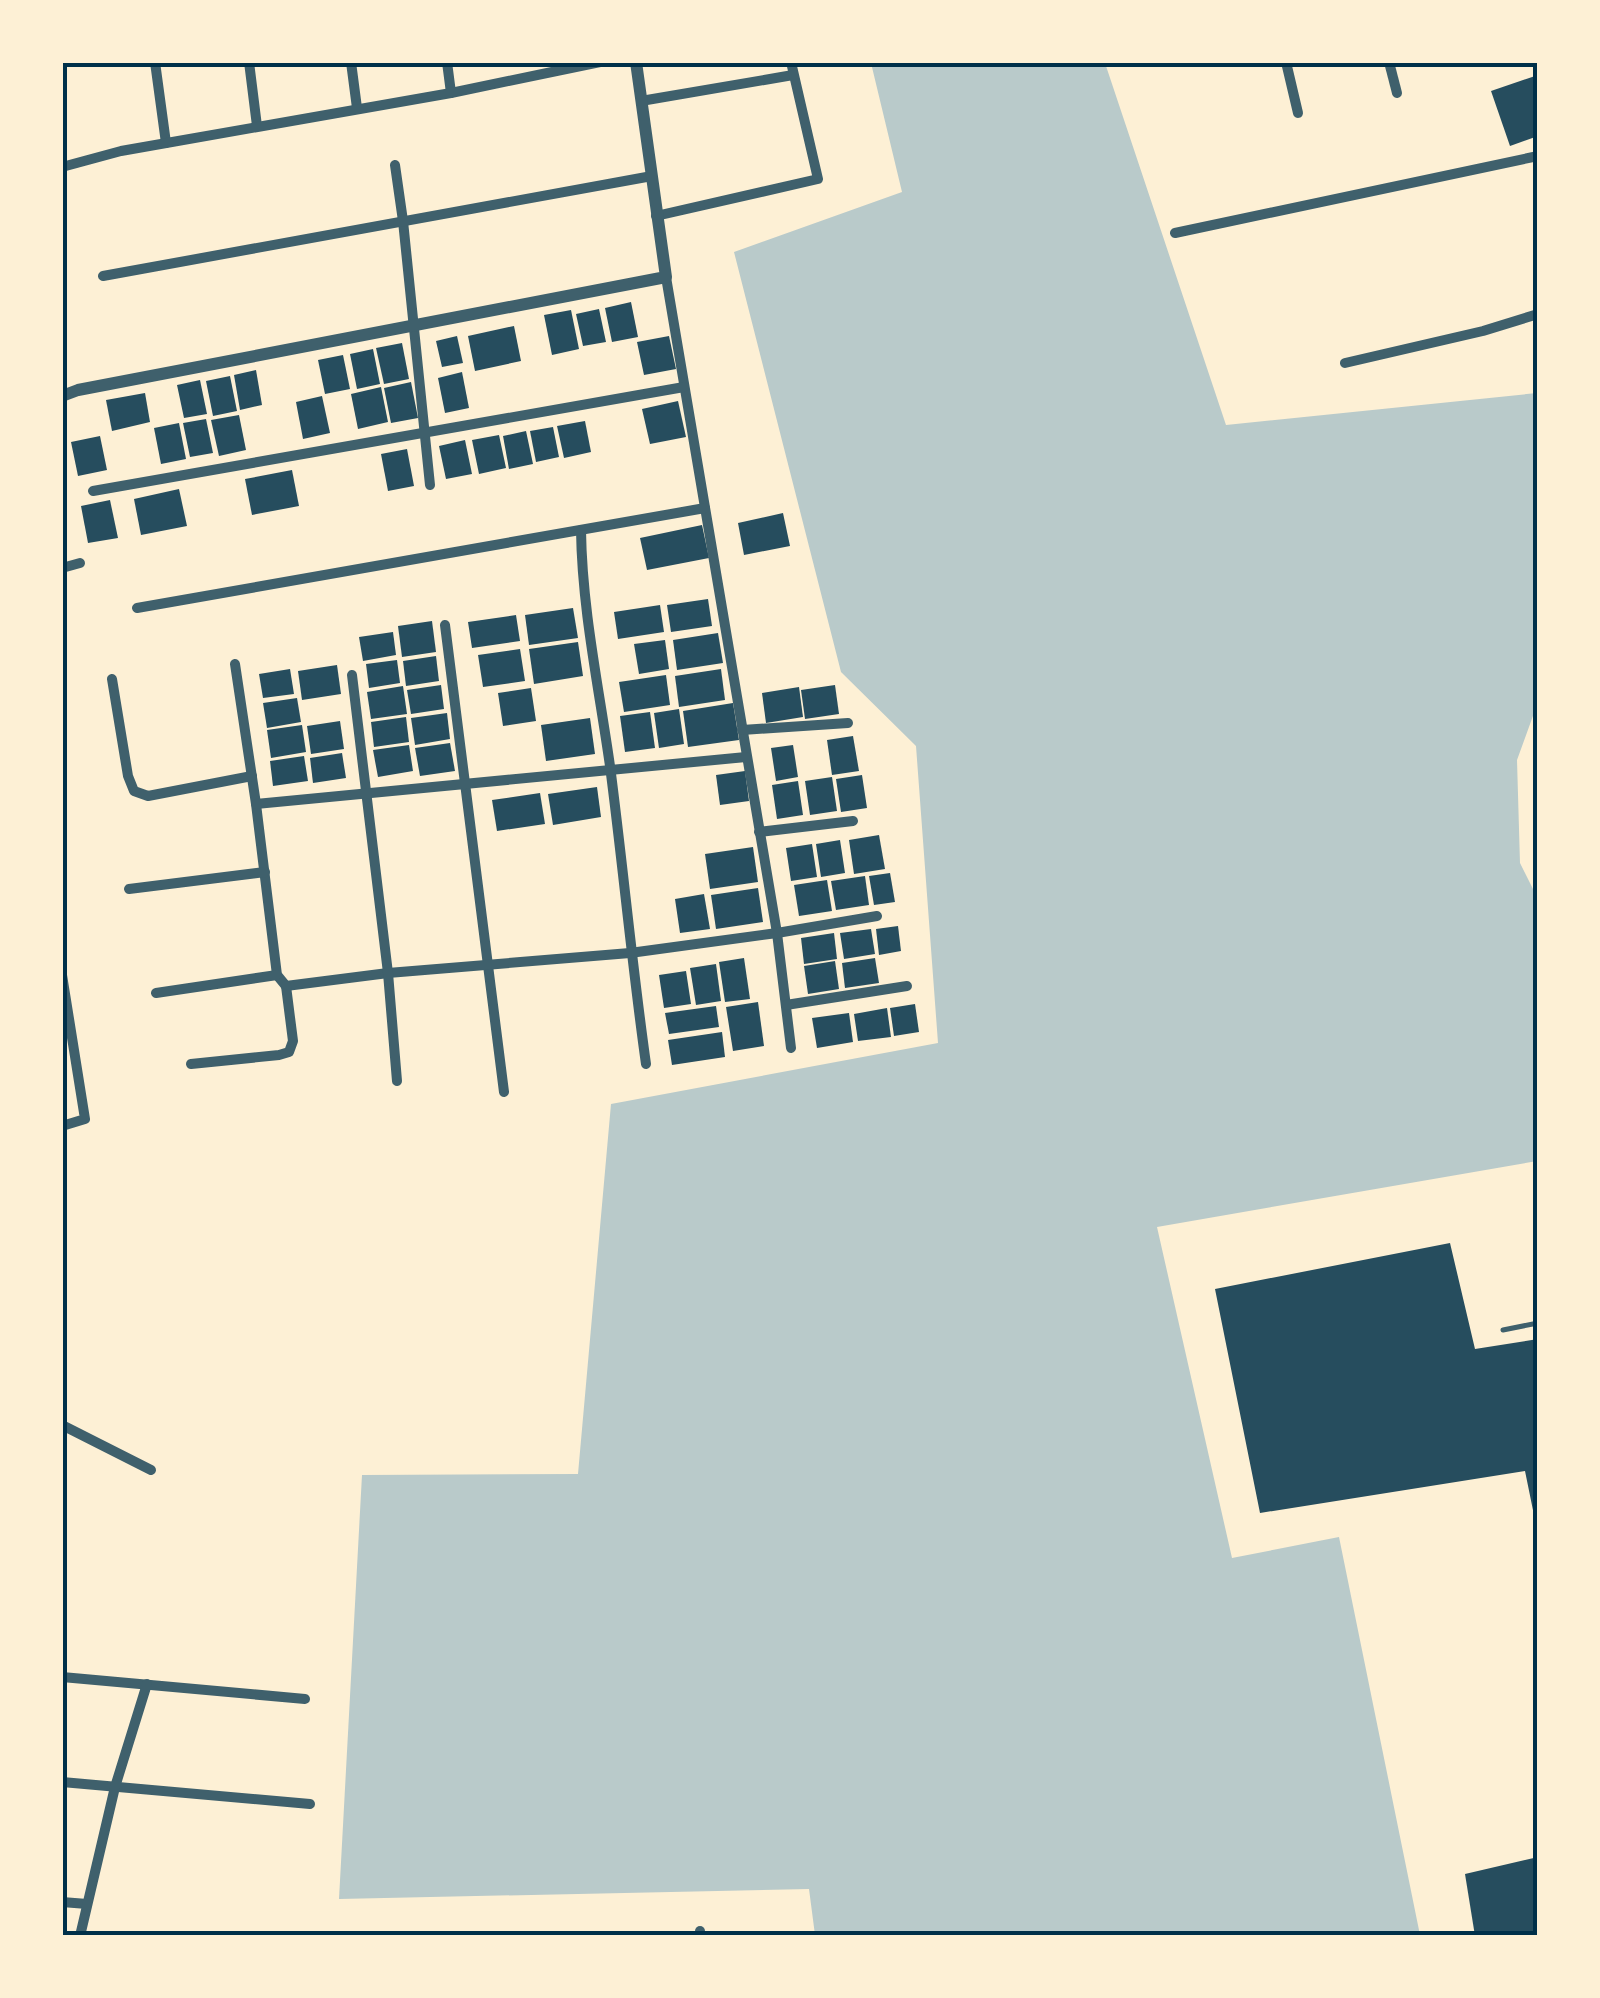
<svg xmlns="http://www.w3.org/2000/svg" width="1600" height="1998" viewBox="0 0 1600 1998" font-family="Manrope,sans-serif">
  <rect width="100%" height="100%" fill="#fdf0d5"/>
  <path fill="#b9caca" d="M871,63H1105L1226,425L1537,393L1538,702L1517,760L1520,863L1537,897V1161L1157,1227L1232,1558L1339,1537L1420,1935H815L809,1889L339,1899L362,1475L578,1474L611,1104L938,1043L916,746L841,672L734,252L902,192Z"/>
  <g fill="#264d5e">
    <path d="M1538,75V136L1510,146L1491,91Z"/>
    <path d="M631,302L638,337L612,342L605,308Z"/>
    <path d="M599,309L606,342L583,346L576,314Z"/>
    <path d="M571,310L579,349L552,355L544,315Z"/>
    <path d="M514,326L521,361L475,371L468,336Z"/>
    <path d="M457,336L463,363L442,367L436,341Z"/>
    <path d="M669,336L676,369L644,375L637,342Z"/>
    <path d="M402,343L409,379L384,384L376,348Z"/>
    <path d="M373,349L380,384L357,389L350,354Z"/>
    <path d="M343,355L350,389L325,394L318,360Z"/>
    <path d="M256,370L262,405L240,410L234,375Z"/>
    <path d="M462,372L469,408L445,413L438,378Z"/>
    <path d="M230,376L237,411L213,416L206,381Z"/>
    <path d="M200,380L207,414L184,418L177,385Z"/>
    <path d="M411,382L418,418L391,423L384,388Z"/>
    <path d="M381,387L388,422L358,429L351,394Z"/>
    <path d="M145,393L150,422L112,431L106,400Z"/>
    <path d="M322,396L330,433L303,439L296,402Z"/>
    <path d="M678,401L686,437L650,444L642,409Z"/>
    <path d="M239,415L246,450L219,456L211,420Z"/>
    <path d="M206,419L213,453L190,457L183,423Z"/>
    <path d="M585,421L591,452L564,458L557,426Z"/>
    <path d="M179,423L186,459L161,464L154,428Z"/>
    <path d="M553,427L559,457L536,462L530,431Z"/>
    <path d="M526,431L533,464L509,469L503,436Z"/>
    <path d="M499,435L506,468L479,474L472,440Z"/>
    <path d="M100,436L107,470L78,476L71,442Z"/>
    <path d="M465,440L472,474L446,479L439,446Z"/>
    <path d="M407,449L414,486L388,491L381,454Z"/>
    <path d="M292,470L299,506L252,515L245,479Z"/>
    <path d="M179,489L187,526L141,535L134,499Z"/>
    <path d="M110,500L118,538L88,543L81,506Z"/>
    <path d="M783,513L790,546L744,555L738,523Z"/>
    <path d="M702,525L709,558L647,570L640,538Z"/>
    <path d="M708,599L712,626L671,632L667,605Z"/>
    <path d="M660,605L664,632L618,639L614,612Z"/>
    <path d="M573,608L578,638L529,645L525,615Z"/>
    <path d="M516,615L520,641L472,648L468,622Z"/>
    <path d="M432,621L436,652L402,657L398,626Z"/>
    <path d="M393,632L396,655L363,661L359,637Z"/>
    <path d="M718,633L723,663L677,670L673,640Z"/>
    <path d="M665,640L669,669L639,674L634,644Z"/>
    <path d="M578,642L583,676L534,684L529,649Z"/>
    <path d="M520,649L525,681L483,687L478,655Z"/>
    <path d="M436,656L439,681L406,686L403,661Z"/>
    <path d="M397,660L400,683L369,688L366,664Z"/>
    <path d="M337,665L341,694L302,700L298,671Z"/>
    <path d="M290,669L294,694L263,698L259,674Z"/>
    <path d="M721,669L725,700L679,707L675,676Z"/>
    <path d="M666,675L670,705L624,712L619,682Z"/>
    <path d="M441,685L444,709L411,714L407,690Z"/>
    <path d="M835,685L839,714L805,719L801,690Z"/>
    <path d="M403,686L407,714L371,719L367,692Z"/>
    <path d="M799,687L803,717L766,723L762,693Z"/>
    <path d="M531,688L536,721L503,726L498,693Z"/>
    <path d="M297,698L301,722L267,728L263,703Z"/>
    <path d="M733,703L739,740L688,747L683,711Z"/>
    <path d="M679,709L684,744L659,748L654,713Z"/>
    <path d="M650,712L655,748L625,752L620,716Z"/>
    <path d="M447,713L450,739L415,745L411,718Z"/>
    <path d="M406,717L409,742L374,747L371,722Z"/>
    <path d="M590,718L595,754L546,761L541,725Z"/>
    <path d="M340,721L344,749L311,754L307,726Z"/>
    <path d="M302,725L306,752L271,758L267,730Z"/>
    <path d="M853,736L859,771L832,775L827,740Z"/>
    <path d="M450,743L455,771L420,776L415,748Z"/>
    <path d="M409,745L413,771L378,777L373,750Z"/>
    <path d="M793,745L798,777L776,781L771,748Z"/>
    <path d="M342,753L346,778L313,783L310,758Z"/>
    <path d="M304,756L308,781L273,786L270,761Z"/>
    <path d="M745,771L749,801L720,805L716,775Z"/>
    <path d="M862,775L867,808L841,812L836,779Z"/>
    <path d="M832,777L837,811L810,815L805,781Z"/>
    <path d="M798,781L803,815L777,819L772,785Z"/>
    <path d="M597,787L601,817L553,825L548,794Z"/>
    <path d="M540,793L545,824L497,831L492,800Z"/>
    <path d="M879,835L885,869L854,874L849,840Z"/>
    <path d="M840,840L845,873L821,877L816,844Z"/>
    <path d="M812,844L817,877L791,881L786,848Z"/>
    <path d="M753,847L758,882L710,889L705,854Z"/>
    <path d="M890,873L895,902L874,905L869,876Z"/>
    <path d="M865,876L869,905L836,910L831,881Z"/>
    <path d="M827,880L832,911L799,916L794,885Z"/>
    <path d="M758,888L763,922L716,929L711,895Z"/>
    <path d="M704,894L710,929L680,933L675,899Z"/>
    <path d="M898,926L901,951L879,955L876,929Z"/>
    <path d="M871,929L875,954L844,959L840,933Z"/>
    <path d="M834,933L837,959L804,964L801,938Z"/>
    <path d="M744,958L750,999L725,1002L719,962Z"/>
    <path d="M875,958L879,983L845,988L842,963Z"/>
    <path d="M835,961L839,989L808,994L804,966Z"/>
    <path d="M716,964L721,1001L696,1005L690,968Z"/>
    <path d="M686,971L691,1004L664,1008L659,975Z"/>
    <path d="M758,1002L764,1046L733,1051L726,1007Z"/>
    <path d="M915,1004L919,1032L894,1036L890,1008Z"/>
    <path d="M716,1006L719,1027L669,1034L665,1013Z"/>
    <path d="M887,1008L891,1037L858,1041L854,1014Z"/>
    <path d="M849,1013L853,1042L817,1048L812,1018Z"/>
    <path d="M722,1032L725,1057L672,1065L668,1040Z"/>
    <path d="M1450,1243L1475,1349L1538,1339V1525H1536L1525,1471L1260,1513L1215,1289Z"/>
    <path d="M1538,1857V1936H1475L1465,1874Z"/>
  </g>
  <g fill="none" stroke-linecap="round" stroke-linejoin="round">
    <path stroke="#3f606c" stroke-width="5" d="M1503,1330L1538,1323"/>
    <g stroke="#3f606c" stroke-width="10">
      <path d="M155,62L166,143"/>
      <path d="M249,62L257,126"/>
      <path d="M351,62L357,108"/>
      <path d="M447,62L451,93"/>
      <path d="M1286,62L1298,113"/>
      <path d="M1389,62L1397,93"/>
      <path d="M641,101L793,75"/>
      <path d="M395,165L403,221L430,485"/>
      <path d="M62,167L121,151L451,93L600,62"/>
      <path d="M656,216L818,179L791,62"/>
      <path d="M1175,233L1538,156"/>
      <path d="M103,276L652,176"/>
      <path d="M666,277L777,933L791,1048"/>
      <path d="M1345,363L1483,331L1538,314"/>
      <path d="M93,491L684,387"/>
      <path d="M581,530C582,609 599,688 610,766C623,866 632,965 646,1064"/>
      <path d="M62,568L80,563"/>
      <path d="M137,608L705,508"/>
      <path d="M445,625L504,1092"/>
      <path d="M235,664L256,804L277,975L286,986L388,973L630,953L777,933L877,916"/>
      <path d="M352,675L388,973L397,1081"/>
      <path d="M112,679L128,776L134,791L148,796L252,776"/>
      <path d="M742,730L848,723"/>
      <path d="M256,804L746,757"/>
      <path d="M759,832L853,821"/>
      <path d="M129,889L265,872"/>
      <path d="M62,975L85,1119L62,1126"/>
      <path d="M156,993L277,975"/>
      <path d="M786,1005L907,986"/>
      <path d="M191,1064L279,1055L289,1052L293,1041L286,986"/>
      <path d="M62,1425L151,1470"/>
      <path d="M62,1677L305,1699"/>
      <path d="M62,1782L310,1804"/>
      <path d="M62,1902L87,1904"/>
      <path d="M700,1931V1936"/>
      <path d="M80,1936L115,1787L147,1684"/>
    </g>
    <path stroke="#3f606c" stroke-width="12" d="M62,396L78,390L666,277L636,62"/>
  </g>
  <rect width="1600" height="1998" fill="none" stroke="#fdf0d5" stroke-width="130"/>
  <rect x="65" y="65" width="1470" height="1868" fill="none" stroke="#003049" stroke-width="4"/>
</svg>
